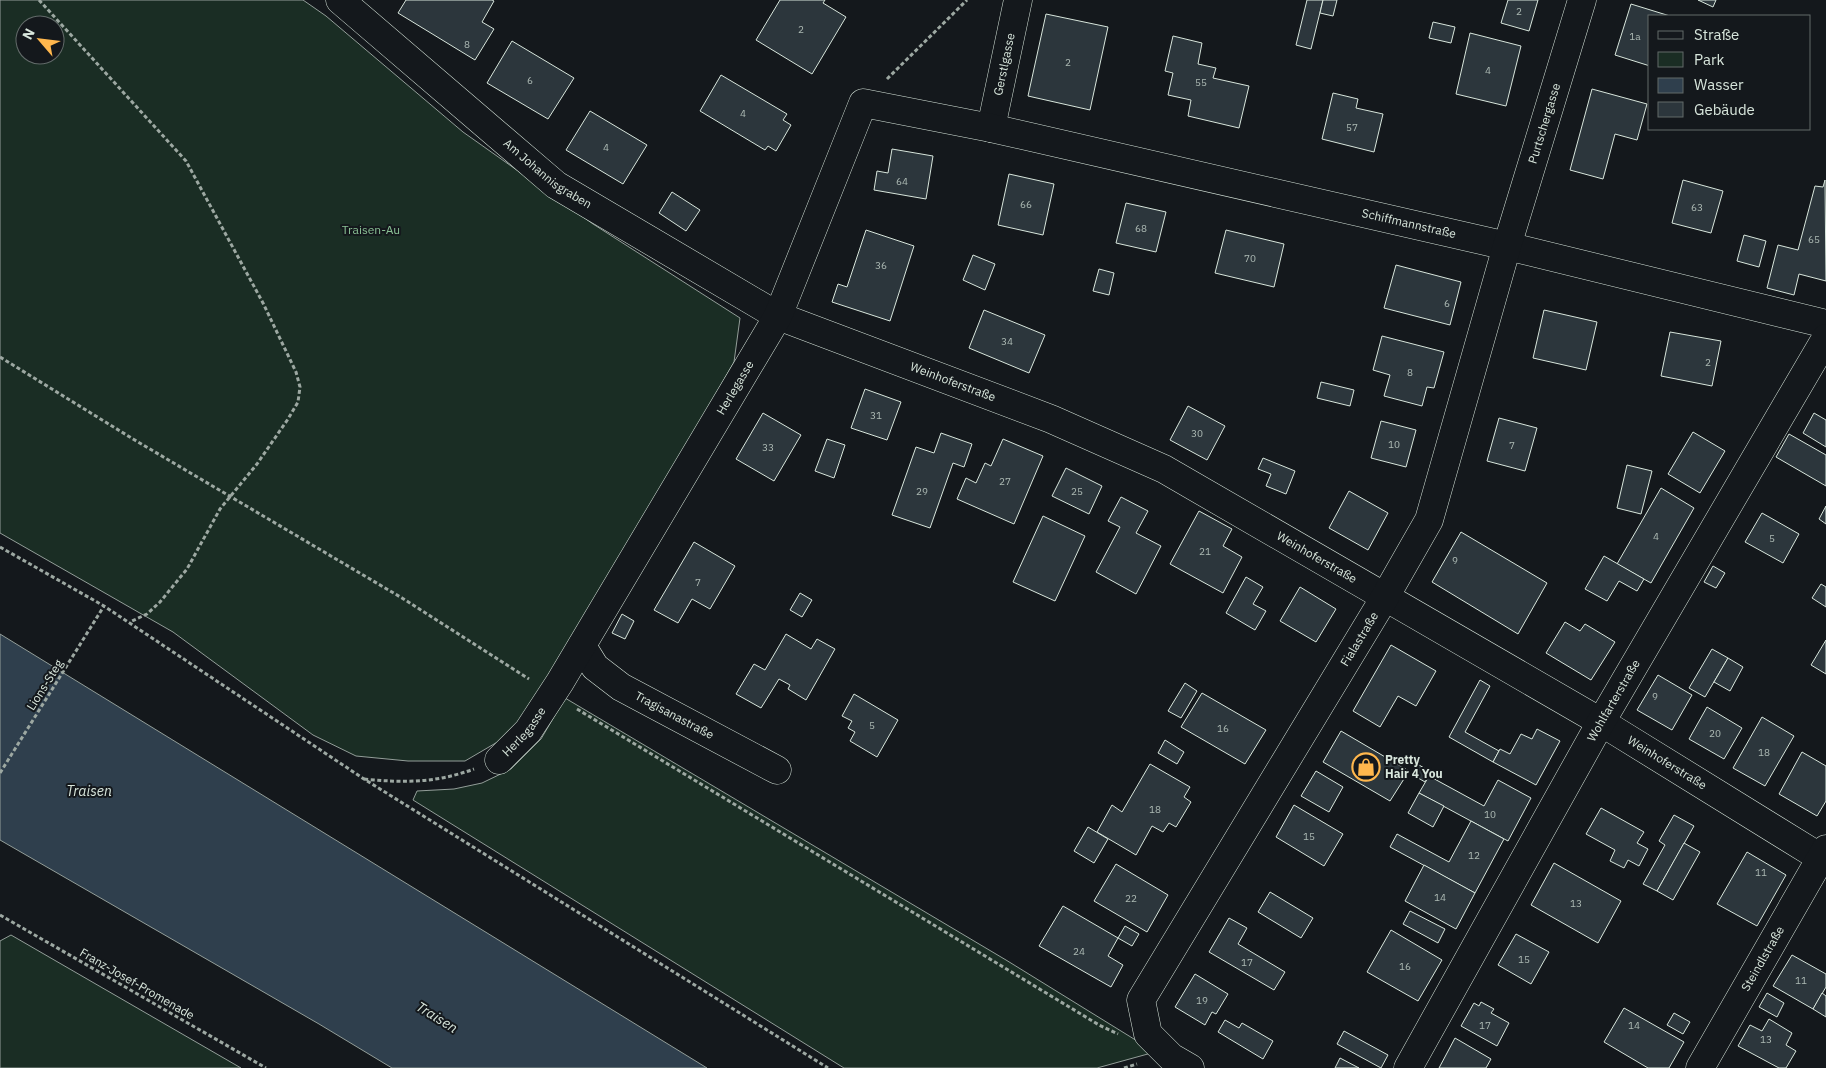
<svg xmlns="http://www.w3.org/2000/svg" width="1826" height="1068" viewBox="0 0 1826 1068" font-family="'IBM Plex Sans',sans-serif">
  <rect width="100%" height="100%" fill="#14181c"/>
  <g fill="#1a2d24" stroke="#939e99" fill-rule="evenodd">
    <path d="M0,0H303L326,16L463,132L593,224L740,318L734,362L548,688L506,737L465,761H408L356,756L313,735L173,632L0,533ZM25,25H55V55H25Z"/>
    <path d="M565,698L1006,960L1155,1052L1097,1068H844L413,800L417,791L454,789L482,783L511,769L541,739Z"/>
    <path d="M11,935L241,1068H0V941Z"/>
  </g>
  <path fill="#2f3f4d" stroke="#939e99" d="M0,634L707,1068H392L319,1024L0,840Z"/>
  <g fill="#2c363c" stroke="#d8e6dc">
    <path d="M406,0H492L494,1L482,22L494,29L475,60L398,13Z"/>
    <path d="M780,0H825L823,3L846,17L812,74L756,40Z"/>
    <path d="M1307,0H1323L1311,49L1296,45Z"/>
    <path d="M1323,0H1337L1333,16L1320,13Z"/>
    <path d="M1508,0H1538L1529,31L1501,23Z"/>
    <path d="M1698,0H1716L1713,7Z"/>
    <path d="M1631,4L1670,16H1650V66L1615,55Z"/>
    <path d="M1046,14L1108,27L1090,110L1028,96Z"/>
    <path d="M1433,22L1455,27L1451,43L1429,38Z"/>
    <path d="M1470,33L1521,46L1506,106L1456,94Z"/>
    <path d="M1173,36L1202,43L1198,64L1216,68L1213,78L1249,86L1239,128L1188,116L1191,100L1168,95L1173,73L1165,71Z"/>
    <path d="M512,41L574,78L548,119L487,83Z"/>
    <path d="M721,75L787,114L783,120L791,125L776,151L768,146L765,150L700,111Z"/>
    <path d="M1592,89L1647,104L1637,140L1615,134L1603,179L1570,170Z"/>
    <path d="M1333,93L1358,99L1356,108L1383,114L1374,152L1322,139Z"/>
    <path d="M590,111L647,145L623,184L566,150Z"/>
    <path d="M892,149L933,156L926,199L874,190L877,171L888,173Z"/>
    <path d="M1009,174L1054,184L1043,235L998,225Z"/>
    <path d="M1683,180L1723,191L1711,233L1672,223Z"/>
    <path d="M1825,180L1826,281L1799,274L1794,295L1767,288L1778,245L1798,250L1815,186L1823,187Z"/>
    <path d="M672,192L700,210L686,231L659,213Z"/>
    <path d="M1126,203L1166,212L1156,252L1116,243Z"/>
    <path d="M866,230L914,246L890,321L832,302L838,284L847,287Z"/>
    <path d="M1226,230L1284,244L1274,287L1215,273Z"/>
    <path d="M1744,235L1766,241L1759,267L1737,261Z"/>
    <path d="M973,255L995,264L985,290L963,280Z"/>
    <path d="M1396,265L1461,282L1450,325L1384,308Z"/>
    <path d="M1099,269L1114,273L1109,295L1093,291Z"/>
    <path d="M984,310L1045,335L1029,373L969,348Z"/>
    <path d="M1544,310L1597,322L1586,370L1533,358Z"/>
    <path d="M1670,332L1721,341L1712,386L1661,376Z"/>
    <path d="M1382,336L1444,352L1434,388L1427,387L1422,406L1384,396L1390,375L1373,370Z"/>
    <path d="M1321,382L1354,390L1350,406L1317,398Z"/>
    <path d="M865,389L901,402L887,440L851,428Z"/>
    <path d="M1188,406L1225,426L1207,460L1170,440Z"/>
    <path d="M763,413L801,435L774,481L736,459Z"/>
    <path d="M1814,413L1826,420V447L1803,433Z"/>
    <path d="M1499,418L1537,428L1525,471L1487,461Z"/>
    <path d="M1381,421L1416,430L1406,467L1371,458Z"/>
    <path d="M1693,432L1725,451L1700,493L1668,474Z"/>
    <path d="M941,433L972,444L964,467L953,463L930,528L892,515L916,447L934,453Z"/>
    <path d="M1789,434L1826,455V486L1776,457Z"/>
    <path d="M827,439L845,445L834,478L815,471Z"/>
    <path d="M1003,439L1043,456L1014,524L957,499L966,478L976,483L985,463L991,466Z"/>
    <path d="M1263,458L1295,471L1286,494L1266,486L1271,474L1258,469Z"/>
    <path d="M1627,465L1652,471L1641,514L1617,508Z"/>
    <path d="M1066,468L1102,486L1089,514L1052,496Z"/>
    <path d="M1661,488L1694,508L1651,583L1617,564Z"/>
    <path d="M1349,491L1388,513L1368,550L1329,528Z"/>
    <path d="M1121,497L1148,511L1136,533L1161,546L1136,594L1096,572L1120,527L1108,521Z"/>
    <path d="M1826,506V524L1819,519Z"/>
    <path d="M1199,511L1232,529L1223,546L1242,557L1223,593L1170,564Z"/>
    <path d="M1762,513L1799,534L1783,563L1745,542Z"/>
    <path d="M1043,516L1085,536L1055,601L1013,582Z"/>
    <path d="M1461,532L1547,583L1518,634L1432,582Z"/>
    <path d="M694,542L735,566L710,609L692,599L678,623L654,610Z"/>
    <path d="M1604,556L1644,579L1637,591L1619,581L1607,601L1585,589Z"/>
    <path d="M1713,566L1725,573L1716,588L1704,582Z"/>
    <path d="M1246,577L1263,587L1253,604L1266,611L1255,630L1226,613Z"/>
    <path d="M1821,584L1826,587V607L1812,598Z"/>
    <path d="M1300,587L1336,609L1316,642L1280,621Z"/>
    <path d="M800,593L812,600L802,617L790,610Z"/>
    <path d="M622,614L634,621L625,639L612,633Z"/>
    <path d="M1565,622L1580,631L1585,624L1615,642L1591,680L1546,653Z"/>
    <path d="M786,634L811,649L817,639L835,649L806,700L788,689L790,685L779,679L761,708L736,694L754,664L765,670Z"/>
    <path d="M1826,640V674L1811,665Z"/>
    <path d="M1391,645L1436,671L1416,706L1398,696L1380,727L1353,711Z"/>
    <path d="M1712,649L1728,658L1705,697L1689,688Z"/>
    <path d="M1728,658L1743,667L1730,691L1714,682Z"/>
    <path d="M1658,675L1692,695L1672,730L1637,710Z"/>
    <path d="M1480,680L1490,686L1465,732L1499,751L1493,762L1449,737Z"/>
    <path d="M1185,683L1197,691L1181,718L1168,711Z"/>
    <path d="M1202,693L1266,730L1245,764L1181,727Z"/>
    <path d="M854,694L898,720L877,757L850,741L855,732L848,728L852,721L842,716Z"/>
    <path d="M1707,707L1742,728L1724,759L1689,739Z"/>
    <path d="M1762,717L1794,736L1765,786L1733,768Z"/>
    <path d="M1537,729L1560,741L1536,785L1493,762L1500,749L1510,754L1521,734L1532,739Z"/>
    <path d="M1341,731L1409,771L1390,801L1323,762Z"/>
    <path d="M1165,740L1184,752L1177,764L1158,753Z"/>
    <path d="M1802,752L1826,766V801L1817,816L1779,794Z"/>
    <path d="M1150,764L1190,787L1184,797L1191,802L1176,827L1169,823L1163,832L1152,826L1136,855L1097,832L1112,805L1122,812Z"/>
    <path d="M1419,765L1431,772L1425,782L1413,775Z"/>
    <path d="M1316,771L1343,787L1329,812L1301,796Z"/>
    <path d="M1429,776L1484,806L1498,780L1531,798L1508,841L1419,793Z"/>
    <path d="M1419,793L1444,806L1433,827L1408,813Z"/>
    <path d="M1294,805L1343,834L1324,866L1276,837Z"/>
    <path d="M1601,808L1644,832L1637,843L1648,849L1639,866L1628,860L1624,868L1610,861L1615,850L1586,834Z"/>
    <path d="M1674,815L1694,826L1657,891L1643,884L1665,845L1659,841Z"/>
    <path d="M1471,821L1504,839L1475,893L1390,847L1397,834L1449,862Z"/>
    <path d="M1088,827L1108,839L1094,863L1074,851Z"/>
    <path d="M1684,843L1700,852L1673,900L1657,891Z"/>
    <path d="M1747,852L1786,875L1757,926L1717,904Z"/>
    <path d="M1554,863L1621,901L1598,943L1531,905Z"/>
    <path d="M1116,864L1168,895L1147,932L1094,901Z"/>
    <path d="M1424,865L1475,893L1456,929L1405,901Z"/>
    <path d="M1270,892L1313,918L1301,938L1258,912Z"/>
    <path d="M1063,906L1118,938L1108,956L1123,965L1111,987L1039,946Z"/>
    <path d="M1410,911L1445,929L1438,943L1403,924Z"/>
    <path d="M1229,918L1247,928L1238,944L1285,972L1274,990L1209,952Z"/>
    <path d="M1125,926L1139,934L1132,946L1118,938Z"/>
    <path d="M1391,930L1442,960L1418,1001L1367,972Z"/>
    <path d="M1516,934L1549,952L1531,984L1498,965Z"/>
    <path d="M1792,955L1826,974V987L1813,1009L1773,986Z"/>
    <path d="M1195,974L1228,994L1216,1014L1212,1012L1205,1025L1175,1007Z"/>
    <path d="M1767,993L1784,1003L1777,1017L1759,1007Z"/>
    <path d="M1822,993L1826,996V1017L1813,1009Z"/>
    <path d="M1481,1002L1494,1009L1491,1013L1509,1023L1497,1046L1461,1026L1474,1003L1479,1006Z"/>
    <path d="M1624,1008L1684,1042L1669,1068H1648L1604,1042Z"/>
    <path d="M1674,1013L1690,1022L1683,1034L1667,1025Z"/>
    <path d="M1769,1019L1792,1033L1786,1045L1796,1051L1786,1068H1779L1738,1046L1750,1025L1762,1031Z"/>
    <path d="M1225,1020L1239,1028L1242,1023L1273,1041L1263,1059L1218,1032Z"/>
    <path d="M1344,1031L1388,1055L1381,1068L1337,1044Z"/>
    <path d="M1455,1038L1491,1059L1486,1068H1439Z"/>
    <path d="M1340,1058L1359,1068H1335Z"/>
  </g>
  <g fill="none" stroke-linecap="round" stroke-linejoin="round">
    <g stroke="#d8e6dc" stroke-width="29">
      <g id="minor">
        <path id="s1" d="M340,0L556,185L778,316L1051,419L1164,469L1601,722L1826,861"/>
        <path id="s2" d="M991,128L1018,0"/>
        <path id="s3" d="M582,646L595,667L621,687L777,770"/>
        <path id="s4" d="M499,760L528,731L560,682L778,316L863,103L991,128L1507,246L1826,324"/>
        <path id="s5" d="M1190,1068L1171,1057L1148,1034L1141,1000L1385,597L1429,520L1507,246L1582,0"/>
        <path id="s6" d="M1408,1068L1601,722L1826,338"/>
        <path id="s7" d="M1700,1068L1826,849"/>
      </g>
    </g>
    <g stroke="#9da8a2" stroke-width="3" stroke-dasharray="4 2.5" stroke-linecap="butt">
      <path d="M39,0L186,161L263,303L296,372L300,387L298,402L288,419L257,464L220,509L187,569L160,602L147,614L130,622"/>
      <path d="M887,79L967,0"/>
      <path d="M0,357L133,439L402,598L529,679"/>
      <path d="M0,547L104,606L364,779L828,1068"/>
      <path d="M577,709L1099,1025L1118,1034"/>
      <path d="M0,773L104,606"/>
      <path d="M364,779C404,783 436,783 474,769"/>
      <path d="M0,915L266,1068"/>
      <path d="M1124,1068L1137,1064"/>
    </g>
    <use href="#minor" stroke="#14181c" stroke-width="28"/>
  </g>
  <defs>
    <g id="shop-ring" transform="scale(1.4375)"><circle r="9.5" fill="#14181c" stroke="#ffb74d" stroke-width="1.5"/><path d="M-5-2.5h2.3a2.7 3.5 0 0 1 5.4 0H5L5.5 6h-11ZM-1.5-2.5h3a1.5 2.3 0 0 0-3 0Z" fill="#ffb74d"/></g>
  </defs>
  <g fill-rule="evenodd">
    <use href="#shop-ring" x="1366" y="767"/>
  </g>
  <g text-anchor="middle" stroke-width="4" stroke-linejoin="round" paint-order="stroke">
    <g font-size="10" fill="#adbab4">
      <text x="1519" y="15">2</text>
      <text x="801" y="33">2</text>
      <text x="1635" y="40">1a</text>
      <text x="467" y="48">8</text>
      <text x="1068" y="66">2</text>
      <text x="1488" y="74">4</text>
      <text x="530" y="84">6</text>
      <text x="1201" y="86">55</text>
      <text x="743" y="117">4</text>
      <text x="1352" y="131">57</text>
      <text x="606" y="151">4</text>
      <text x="902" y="185">64</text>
      <text x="1026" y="208">66</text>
      <text x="1697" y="211">63</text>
      <text x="1141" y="232">68</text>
      <text x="1814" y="243">65</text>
      <text x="1250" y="262">70</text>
      <text x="881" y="269">36</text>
      <text x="1447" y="307">6</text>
      <text x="1007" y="345">34</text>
      <text x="1708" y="366">2</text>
      <text x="1410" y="376">8</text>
      <text x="876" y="419">31</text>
      <text x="1197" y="437">30</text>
      <text x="1394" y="448">10</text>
      <text x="1512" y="449">7</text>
      <text x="768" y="451">33</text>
      <text x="1005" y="485">27</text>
      <text x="922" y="495">29</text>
      <text x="1077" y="495">25</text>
      <text x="1656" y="540">4</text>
      <text x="1772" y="542">5</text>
      <text x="1205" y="555">21</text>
      <text x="1455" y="564">9</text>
      <text x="698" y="586">7</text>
      <text x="1655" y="700">9</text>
      <text x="872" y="729">5</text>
      <text x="1223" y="732">16</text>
      <text x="1715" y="737">20</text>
      <text x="1764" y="756">18</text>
      <text x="1155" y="813">18</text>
      <text x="1490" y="818">10</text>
      <text x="1309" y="840">15</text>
      <text x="1474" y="859">12</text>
      <text x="1761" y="876">11</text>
      <text x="1440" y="901">14</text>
      <text x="1131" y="902">22</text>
      <text x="1576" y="907">13</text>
      <text x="1079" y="955">24</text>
      <text x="1524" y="963">15</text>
      <text x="1247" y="966">17</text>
      <text x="1405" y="970">16</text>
      <text x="1801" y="984">11</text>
      <text x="1202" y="1004">19</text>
      <text x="1485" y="1029">17</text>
      <text x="1634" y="1029">14</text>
      <text x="1766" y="1043">13</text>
    </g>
    <g font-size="12" fill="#d8e6dc" stroke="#14181c">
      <text dy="4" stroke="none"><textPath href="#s2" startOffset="65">Gerstlgasse</textPath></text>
      <text dy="4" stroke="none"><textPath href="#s5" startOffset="1062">Purtschergasse</textPath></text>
      <text dy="4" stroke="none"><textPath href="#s1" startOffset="271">Am Johannisgraben</textPath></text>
      <text dy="4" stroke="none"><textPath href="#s4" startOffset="1314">Schiffmannstraße</textPath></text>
      <text dy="4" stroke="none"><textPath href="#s1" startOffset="729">Weinhoferstraße</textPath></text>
      <text dy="4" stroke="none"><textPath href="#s4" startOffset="442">Herlegasse</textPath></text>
      <text dy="4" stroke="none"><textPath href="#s1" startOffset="1134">Weinhoferstraße</textPath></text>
      <text dy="4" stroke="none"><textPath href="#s5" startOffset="511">Fialastraße</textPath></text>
      <text transform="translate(45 685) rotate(-58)" y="4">Lions-Steg</text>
      <text dy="4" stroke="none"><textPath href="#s6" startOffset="421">Wohlfarterstraße</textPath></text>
      <text dy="4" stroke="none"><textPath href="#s3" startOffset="118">Tragisanastraße</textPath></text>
      <text dy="4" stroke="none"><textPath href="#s4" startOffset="38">Herlegasse</textPath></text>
      <text dy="4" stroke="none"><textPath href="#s1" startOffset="1540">Weinhoferstraße</textPath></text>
      <text dy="4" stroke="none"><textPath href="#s7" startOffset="126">Steindlstraße</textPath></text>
      <text transform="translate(137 984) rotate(30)" y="4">Franz-Josef-Promenade</text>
    </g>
    <g font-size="12" fill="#8ac095" stroke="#14181c">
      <text x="371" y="234">Traisen-Au</text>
    </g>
    <g font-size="12" font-weight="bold" fill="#d8e6dc" stroke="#14181c" text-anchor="start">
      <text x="1385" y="764">Pretty<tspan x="1385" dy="14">Hair 4 You</tspan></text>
    </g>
    <g font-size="14" font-style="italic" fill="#d8e6dc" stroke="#14181c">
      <text x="89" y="796">Traisen</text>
      <text transform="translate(437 1017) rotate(32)" y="5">Traisen</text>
    </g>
  </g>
  <rect x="1648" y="15" width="162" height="115" fill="#14181c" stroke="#626a69"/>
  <rect x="1658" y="31" width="25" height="8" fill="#14181c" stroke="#626a69"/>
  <text x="1694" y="40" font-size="15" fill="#d8e6dc">Straße</text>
  <rect x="1658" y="52" width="25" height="15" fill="#1a2d24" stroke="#626a69"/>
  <text x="1694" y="65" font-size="15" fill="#d8e6dc">Park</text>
  <rect x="1658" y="78" width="25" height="15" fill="#2f3f4d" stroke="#626a69"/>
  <text x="1694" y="90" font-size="15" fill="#d8e6dc">Wasser</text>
  <rect x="1658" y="102" width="25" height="15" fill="#2c363c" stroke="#626a69"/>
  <text x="1694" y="115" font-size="15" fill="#d8e6dc">Gebäude</text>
  <g transform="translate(40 40) rotate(298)"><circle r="24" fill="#14181c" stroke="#626a69"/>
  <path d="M0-4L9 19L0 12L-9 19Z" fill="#ffb74d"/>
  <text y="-8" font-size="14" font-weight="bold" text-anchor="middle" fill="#d8e6dc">N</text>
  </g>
</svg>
